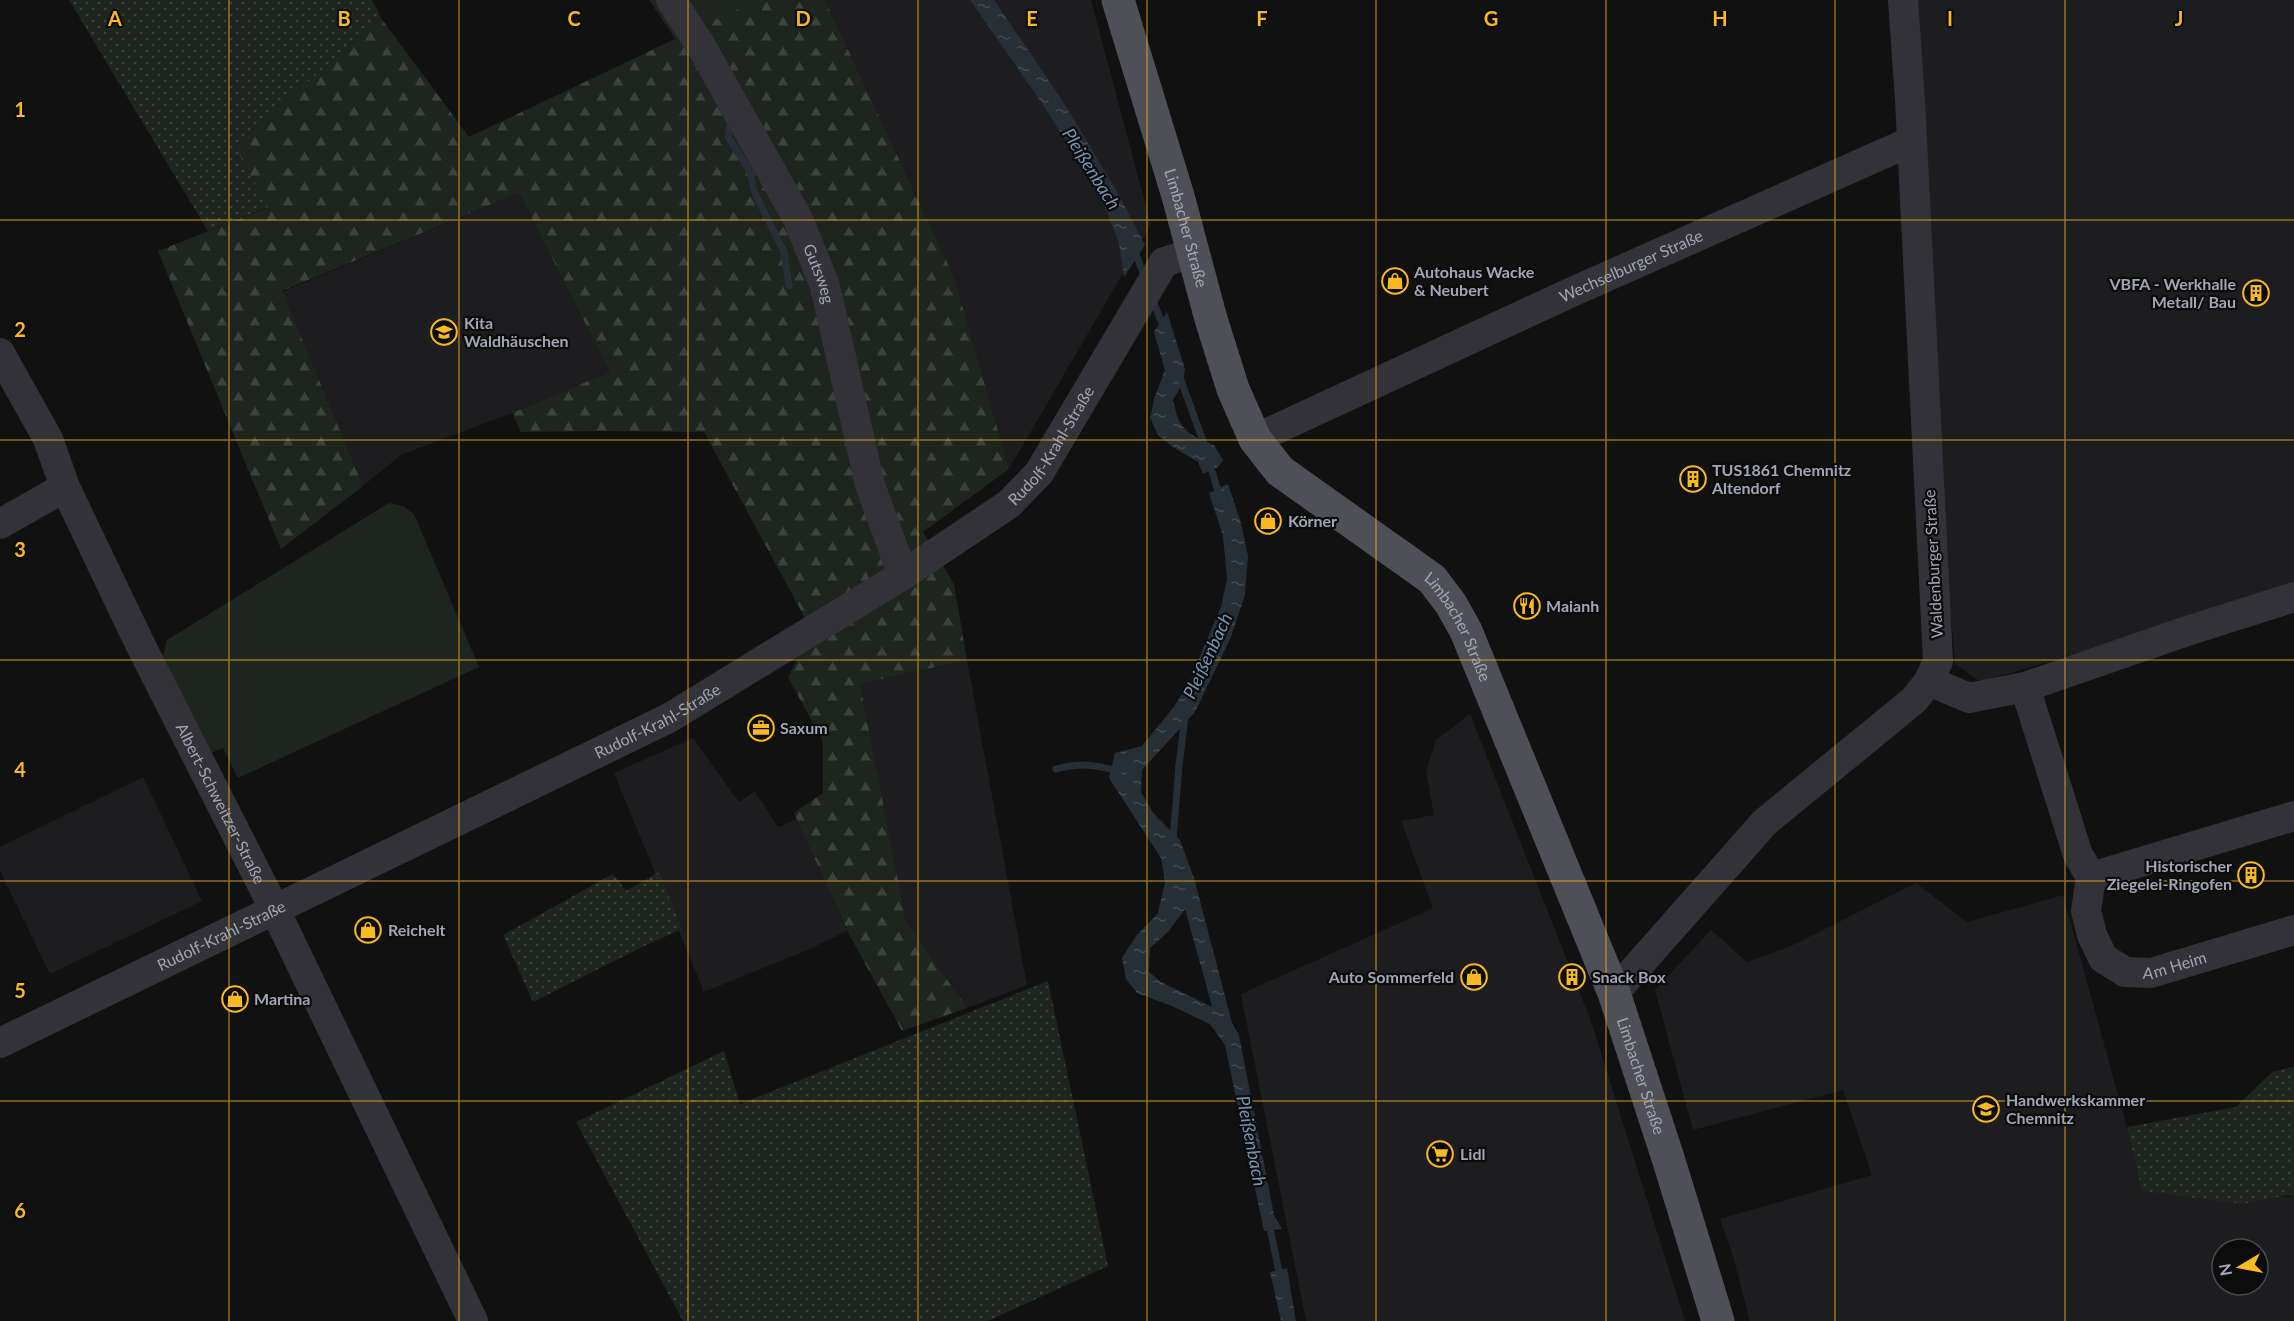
<svg xmlns="http://www.w3.org/2000/svg" width="2294" height="1321" viewBox="0 0 2294 1321" font-family="Lato,sans-serif">
  <defs>
    <pattern id="forest-firs" width="22" height="20" patternUnits="userSpaceOnUse" patternTransform="scale(1.5)"><rect width="22" height="20" fill="#1d251e"/><path d="M5 1l3.5 6h-7zM16 11l3.5 6h-7z" fill="#3b423c"/></pattern>
    <pattern id="garden-dots" width="8" height="8" patternUnits="userSpaceOnUse" patternTransform="scale(1.5)"><rect width="8" height="8" fill="#1d251e"/><path d="M2 2h.1M6 6h.1" fill="none" stroke="#3b423c" stroke-width="1.8" stroke-linecap="round"/></pattern>
    <pattern id="water-ripples" width="26" height="14" patternUnits="userSpaceOnUse" patternTransform="scale(1.5)"><rect width="26" height="14" fill="#272f36"/><path d="M2 4q2-2 4 0t4 0M15 11q2-2 4 0t4 0" fill="none" stroke="#434a51"/></pattern>
  </defs>
  <rect width="100%" height="100%" fill="#111112"/>
  <g fill="#1d1d1f" fill-rule="evenodd">
    <path d="M825,0H1091L1151,225L1009,469L954,277Z"/>
    <path d="M1901,0H2294V588L1981,682L1955,664Z"/>
    <path d="M519,193L610,372L512,413L401,455L363,486L282,292Z"/>
    <path d="M967,660L1027,985L967,1008L906,921L860,684Z"/>
    <path d="M1470,714L1591,1021L1685,1321H1306L1241,994L1433,908L1401,821L1434,815L1426,772L1436,740Z"/>
    <path d="M693,738L739,802L755,791L778,827L797,819L847,931L803,952L704,992L614,773Z"/>
    <path d="M143,777L202,901L50,974L0,871V847Z"/>
    <path d="M1916,883L1967,922L2063,895L2127,1127L2142,1191L2294,1197V1321H1750L1732,1253L1720,1219L1872,1175L1843,1090L1693,1130L1655,990L1711,930L1747,962L1791,946ZM2222,1249H2258V1285H2222Z"/>
  </g>
  <g fill="#1d251e">
    <path d="M649,0H757L676,40Z"/>
    <path d="M389,503L403,506L414,514L479,667L238,778L223,748L209,754L163,656L167,640Z"/>
  </g>
  <path fill="url(#forest-firs)" d="M757,0H825L954,277L1009,469L923,532L954,584L967,660L860,684L906,921L967,1008L902,1031L848,932L794,813L823,793V742L788,677L812,631L704,432L602,431L521,432L512,413L610,372L519,193L282,291L363,486L281,549L158,251L267,208L235,146L381,18L469,137Z"/>
  <g fill="url(#garden-dots)">
    <path d="M69,0H372L381,18L235,146L268,207L208,231Z"/>
    <path d="M659,872L682,929L642,947L533,1002L503,935L613,874L626,891Z"/>
    <path d="M1048,981L1108,1266L988,1321H683L576,1122L724,1051L740,1104Z"/>
    <path d="M2294,1067V1197L2288,1195L2243,1204L2142,1191L2127,1127L2236,1107L2272,1072Z"/>
  </g>
  <g fill="url(#water-ripples)" fill-rule="evenodd">
    <path d="M970,0H994L1064,103L1119,195L1145,245L1124,277L1119,243L1107,212L1087,173L1037,96Z"/>
    <path d="M1167,312L1185,369L1183,383L1173,400C1179,429 1186,434 1214,445L1223,460L1218,467L1203,474L1198,462L1173,447L1158,435L1150,418L1154,399L1165,370L1154,332Z"/>
    <path d="M1228,484L1241,523L1248,556L1245,595L1231,637L1195,712L1142,770L1141,792L1153,813L1180,840L1194,878L1232,1023L1239,1035L1274,1215L1282,1229L1264,1231L1225,1045L1210,1024L1172,1006L1137,993L1126,979L1122,958L1136,936L1158,913L1165,882L1161,858L1109,778L1115,753L1142,746L1173,708L1191,680L1204,646L1221,607L1227,579L1223,536L1209,493ZM1185,909L1212,1006V1007L1161,982L1149,972L1150,948L1168,932Z"/>
    <path d="M1287,1268L1296,1321H1281L1270,1272Z"/>
  </g>
  <g fill="none" stroke-linecap="round" stroke-linejoin="round">
    <g stroke="#272f36" stroke-width="7">
      <path d="M731,120L728,137L750,171L754,191L784,252L789,286"/>
      <path d="M1134,249L1145,278"/>
      <path d="M1153,300L1164,329"/>
      <path d="M1179,375L1206,449"/>
      <path d="M1209,462L1220,497"/>
      <path d="M1056,769C1081,762 1094,765 1118,771"/>
      <path d="M1173,840L1179,765L1185,717"/>
      <path d="M1269,1223L1280,1277"/>
    </g>
    <g stroke="#323238" stroke-width="30">
      <path id="s1" d="M671,0L701,46L798,219L825,286L870,485L903,575"/>
      <path id="s2" d="M0,353L48,439L65,487L140,644L275,910L473,1321"/>
      <path id="s3" d="M1255,439L1572,292L1912,141"/>
      <path d="M0,524L65,487"/>
      <path d="M1929,681L1969,698L2025,687L2184,632L2294,597"/>
      <path id="s4" d="M2025,687L2078,855L2091,877L2086,911L2092,935L2103,958L2125,972L2151,973L2294,930"/>
      <path d="M2091,877L2294,816"/>
      <path d="M1614,993L1765,822L1914,700L1929,681L1938,661L1910,100L1903,0"/>
      <path id="s5" d="M0,1043L669,718L903,575L1009,504L1039,473L1164,262L1193,253"/>
    </g>
    <path stroke="#4e4f57" stroke-width="33" id="s6" d="M1118,0L1178,196L1211,319L1233,389L1255,439L1280,471L1432,579L1451,604L1466,631L1614,993L1668,1158L1718,1321"/>
  </g>
  <path fill="none" stroke="#f8b923" stroke-width="1.5" stroke-opacity="0.55" d="M229,0V1321M459,0V1321M688,0V1321M918,0V1321M1147,0V1321M1376,0V1321M1606,0V1321M1835,0V1321M2065,0V1321M0,220H2294M0,440H2294M0,660H2294M0,881H2294M0,1101H2294"/>
  <defs>
    <g id="shop-ring" transform="scale(1.35)"><circle r="9.5" fill="#0c0c0d" stroke="#f8b923" stroke-width="1.5"/><path d="M-5-2.5h2.3a2.7 3.5 0 0 1 5.4 0H5L5.5 6h-11ZM-1.5-2.5h3a1.5 2.3 0 0 0-3 0Z" fill="#f8b923"/></g>
    <g id="building-ring" transform="scale(1.35)"><circle r="9.5" fill="#0c0c0d" stroke="#f8b923" stroke-width="1.5"/><path d="M-4-6H4V6H1V3H-1V6H-4ZM-2.5-4.3h1.7v1.8h-1.7ZM.8-4.3h1.7v1.8H.8ZM-2.5-1h1.7V.8h-1.7ZM.8-1h1.7V.8H.8Z" fill="#f8b923"/></g>
    <g id="school-ring" transform="scale(1.35)"><circle r="9.5" fill="#0c0c0d" stroke="#f8b923" stroke-width="1.5"/><path d="M0-5L7-2L0 1L-7-2ZM-4 1L0 2.5L4 1V4Q0 6-4 4Z" fill="#f8b923"/></g>
    <g id="restaurant-ring" transform="scale(1.35)"><circle r="9.5" fill="#0c0c0d" stroke="#f8b923" stroke-width="1.5"/><path d="M-5-6h1v4h1v-4h1v4h1v-4h1v5L-1.5 .5V6h-2V.5L-5-1ZM5-6V6H3V1.5H1.5Q1.5-4 5-6Z" fill="#f8b923"/></g>
    <g id="office-ring" transform="scale(1.35)"><circle r="9.5" fill="#0c0c0d" stroke="#f8b923" stroke-width="1.5"/><path d="M-6-3h4V-5.5h4V-3h4V5H-6ZM-1-4.5V-3h2v-1.5ZM-6 0V1H6V0Z" fill="#f8b923"/></g>
    <g id="university-ring" transform="scale(1.35)"><circle r="9.5" fill="#0c0c0d" stroke="#f8b923" stroke-width="1.5"/><path d="M0-5L7-2L0 1L-7-2ZM-4 1L0 2.5L4 1V4Q0 6-4 4Z" fill="#f8b923"/></g>
    <g id="supermarket-ring" transform="scale(1.35)"><circle r="9.5" fill="#0c0c0d" stroke="#f8b923" stroke-width="1.5"/><path d="M-6-5.5h2.5l.6 2H6L4.5 2H-2.5L-4.4-4H-6ZM-1.5 3.2a1.3 1.3 0 1 0 .1 0ZM3 3.2a1.3 1.3 0 1 0 .1 0Z" fill="#f8b923"/></g>
  </defs>
  <g fill-rule="evenodd">
    <use href="#shop-ring" x="1395" y="281"/>
    <use href="#building-ring" x="2256" y="293"/>
    <use href="#school-ring" x="444" y="332"/>
    <use href="#building-ring" x="1693" y="479"/>
    <use href="#shop-ring" x="1268" y="521"/>
    <use href="#restaurant-ring" x="1527" y="606"/>
    <use href="#office-ring" x="761" y="728"/>
    <use href="#building-ring" x="2251" y="875"/>
    <use href="#shop-ring" x="368" y="930"/>
    <use href="#shop-ring" x="1474" y="977"/>
    <use href="#building-ring" x="1572" y="977"/>
    <use href="#shop-ring" x="235" y="999"/>
    <use href="#university-ring" x="1986" y="1109"/>
    <use href="#supermarket-ring" x="1440" y="1154"/>
  </g>
  <g text-anchor="middle" stroke-width="4.5" stroke-linejoin="round" paint-order="stroke">
    <g font-size="16" fill="#a2a6b4" stroke="#0c0c0d">
      <text dy="6" stroke="none"><textPath href="#s6" startOffset="238">Limbacher Straße</textPath></text>
      <text dy="6" stroke="none"><textPath href="#s3" startOffset="414">Wechselburger Straße</textPath></text>
      <text dy="6" stroke="none"><textPath href="#s1" startOffset="312">Gutsweg</textPath></text>
      <text dy="6" stroke="none"><textPath href="#s5" startOffset="1218">Rudolf-Krahl-Straße</textPath></text>
      <text transform="translate(1933 564) rotate(-93)" y="6">Waldenburger Straße</text>
      <text dy="6" stroke="none"><textPath href="#s6" startOffset="742">Limbacher Straße</textPath></text>
      <text dy="6" stroke="none"><textPath href="#s5" startOffset="732">Rudolf-Krahl-Straße</textPath></text>
      <text dy="6" stroke="none"><textPath href="#s2" startOffset="502">Albert-Schweitzer-Straße</textPath></text>
      <text dy="6" stroke="none"><textPath href="#s5" startOffset="246">Rudolf-Krahl-Straße</textPath></text>
      <text dy="6" stroke="none"><textPath href="#s4" startOffset="363">Am Heim</textPath></text>
      <text dy="6" stroke="none"><textPath href="#s6" startOffset="1228">Limbacher Straße</textPath></text>
    </g>
    <g font-size="16" font-weight="bold" fill="#a2a6b4" stroke="#0c0c0d" text-anchor="start">
      <text x="1414" y="278">Autohaus Wacke<tspan x="1414" dy="18">&amp; Neubert</tspan></text>
      <text x="2236" y="290" text-anchor="end">VBFA - Werkhalle<tspan x="2236" dy="18">Metall/ Bau</tspan></text>
      <text x="464" y="329">Kita<tspan x="464" dy="18">Waldhäuschen</tspan></text>
      <text x="1712" y="476">TUS1861 Chemnitz<tspan x="1712" dy="18">Altendorf</tspan></text>
      <text x="1288" y="527">Körner</text>
      <text x="1546" y="612">Maianh</text>
      <text x="780" y="734">Saxum</text>
      <text x="2232" y="872" text-anchor="end">Historischer<tspan x="2232" dy="18">Ziegelei-Ringofen</tspan></text>
      <text x="388" y="936">Reichelt</text>
      <text x="1454" y="983" text-anchor="end">Auto Sommerfeld</text>
      <text x="1592" y="983">Snack Box</text>
      <text x="254" y="1005">Martina</text>
      <text x="2006" y="1106">Handwerkskammer<tspan x="2006" dy="18">Chemnitz</tspan></text>
      <text x="1460" y="1160">Lidl</text>
    </g>
    <g font-size="18" font-style="italic" fill="#7793b1" stroke="#0c0c0d">
      <text transform="translate(1091 169) rotate(58)" y="6">Pleißenbach</text>
      <text transform="translate(1208 656) rotate(-65)" y="6">Pleißenbach</text>
      <text transform="translate(1251 1141) rotate(79)" y="6">Pleißenbach</text>
    </g>
  </g>
  <g font-size="20" text-anchor="middle" font-weight="bold" fill="#f8b923" stroke="#0c0c0d" stroke-width="4.5" stroke-linejoin="round" paint-order="stroke">
    <text x="115" y="26">A</text>
    <text x="344" y="26">B</text>
    <text x="574" y="26">C</text>
    <text x="803" y="26">D</text>
    <text x="1032" y="26">E</text>
    <text x="1262" y="26">F</text>
    <text x="1491" y="26">G</text>
    <text x="1720" y="26">H</text>
    <text x="1950" y="26">I</text>
    <text x="2179" y="26">J</text>
    <text x="20" y="117">1</text>
    <text x="20" y="337">2</text>
    <text x="20" y="557">3</text>
    <text x="20" y="777">4</text>
    <text x="20" y="998">5</text>
    <text x="20" y="1218">6</text>
  </g>
  <g transform="translate(2240 1267) rotate(260)"><circle r="28" fill="#0c0c0d" stroke="#484a50" stroke-width="1.5"/>
  <path d="M0-4.5L10 22L0 15L-10 22Z" fill="#f8b923"/>
  <text y="-9" font-size="16" font-weight="bold" text-anchor="middle" fill="#a2a6b4">N</text>
  </g>
</svg>
